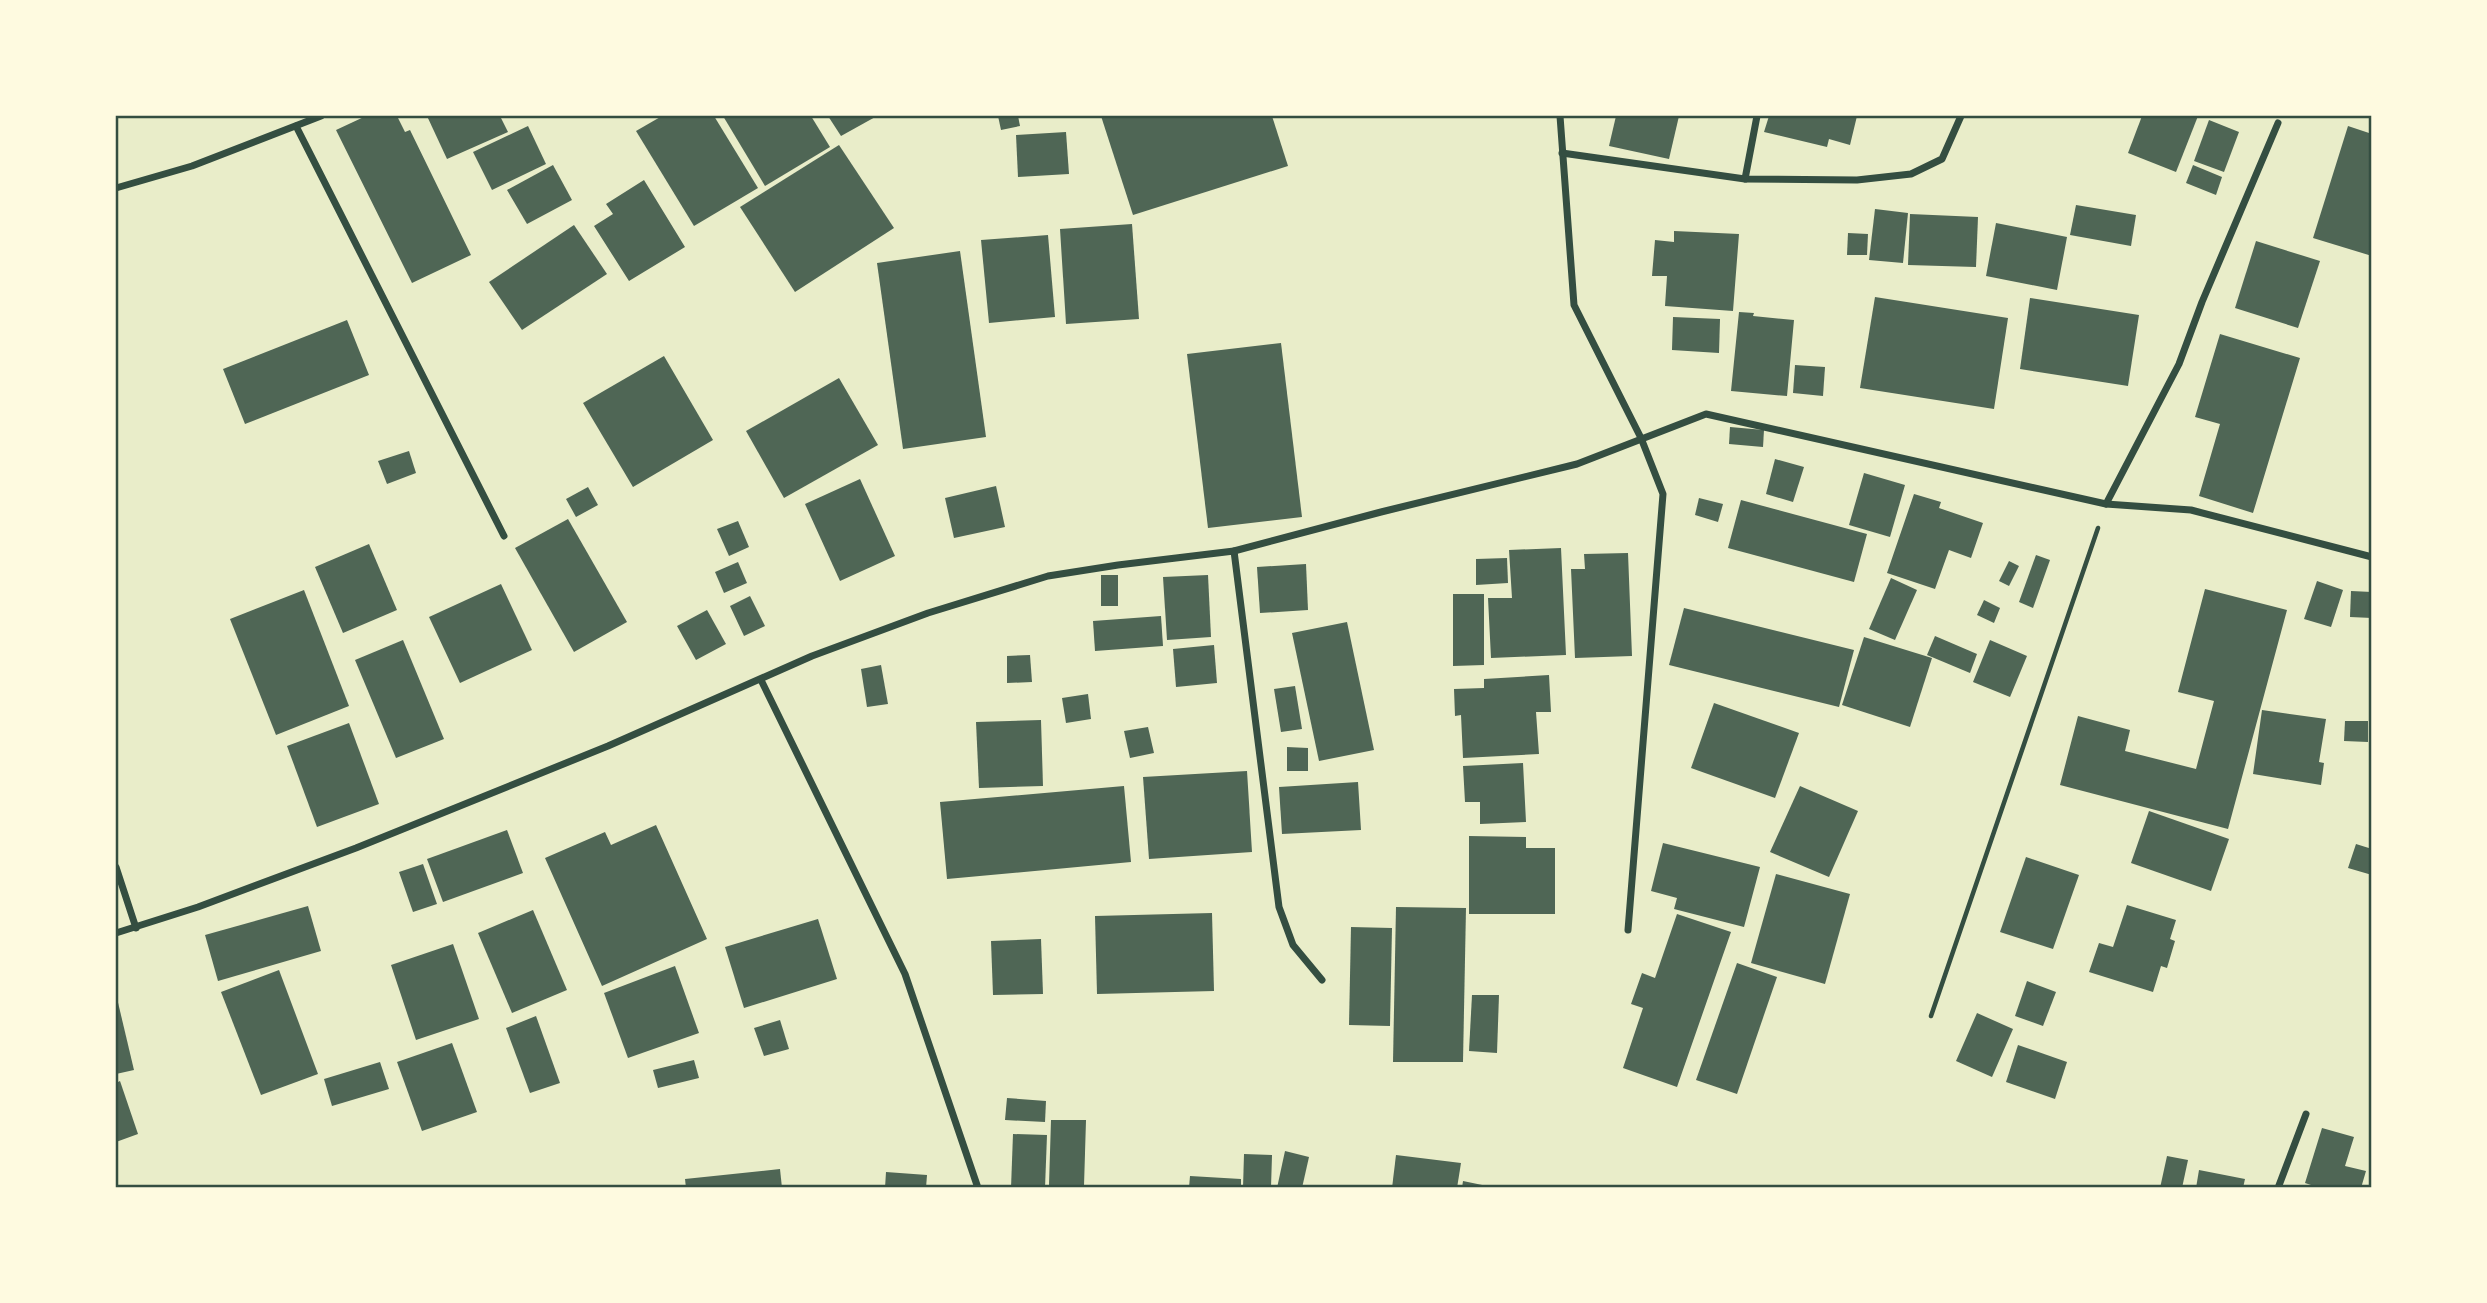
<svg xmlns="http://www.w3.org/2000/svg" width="2487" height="1303" viewBox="0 0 2487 1303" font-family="'IBM Plex Sans',sans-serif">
  <rect width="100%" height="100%" fill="#e9edc9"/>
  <g fill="#4f6655">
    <path d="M366,116H397L405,132L410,130L471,255L412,283L336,130Z"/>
    <path d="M427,116H500L508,132L447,159Z"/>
    <path d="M662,116H714L758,188L694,226L636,131Z"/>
    <path d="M723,116H811L830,147L765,186Z"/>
    <path d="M828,116H877L841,136Z"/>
    <path d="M998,116H1018L1020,126L1001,130Z"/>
    <path d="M1101,116H1272L1288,166L1133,215Z"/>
    <path d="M1616,116H1679L1669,159L1609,146Z"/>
    <path d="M1769,116H1857L1850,145L1829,139L1827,147L1764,132Z"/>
    <path d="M2142,116H2198L2176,172L2128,153Z"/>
    <path d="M2209,120L2239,132L2224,172L2194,161Z"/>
    <path d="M528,126L546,164L492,190L473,152Z"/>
    <path d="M2348,126L2372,134V256L2313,238Z"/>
    <path d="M1066,132L1069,174L1018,177L1016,135Z"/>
    <path d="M839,145L894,228L795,292L740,207Z"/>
    <path d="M553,165L572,200L527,224L507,190Z"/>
    <path d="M2193,165L2222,177L2216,195L2186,183Z"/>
    <path d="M644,180L685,247L629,281L594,226L613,214L606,204Z"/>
    <path d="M2076,205L2136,215L2131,246L2070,235Z"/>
    <path d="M1875,209L1908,213L1903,263L1869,260Z"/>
    <path d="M1910,214L1978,217L1976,267L1908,265Z"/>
    <path d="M1996,223L2067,237L2057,290L1986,276Z"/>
    <path d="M1132,224L1139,319L1066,324L1060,229Z"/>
    <path d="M574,225L607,274L522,330L489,282Z"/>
    <path d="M1674,231L1739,234L1733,311L1665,306L1667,276H1652L1655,240L1674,242Z"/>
    <path d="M1848,233L1868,234L1867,255H1847Z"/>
    <path d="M1048,235L1055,317L989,323L981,240Z"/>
    <path d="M2256,241L2320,261L2298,328L2235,308Z"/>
    <path d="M960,251L986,437L903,449L877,263Z"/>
    <path d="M1875,297L2008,318L1994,409L1860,388Z"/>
    <path d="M2030,298L2139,315L2128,386L2020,369Z"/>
    <path d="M1739,312L1754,313L1753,316L1794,320L1787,396L1731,391Z"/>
    <path d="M1673,317L1720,319L1719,353L1672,350Z"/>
    <path d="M347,320L369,375L245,424L223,369Z"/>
    <path d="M2220,334L2300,358L2253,513L2199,496L2220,424L2195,417Z"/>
    <path d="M1281,343L1302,517L1208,528L1187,354Z"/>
    <path d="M664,356L713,440L633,487L583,403Z"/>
    <path d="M1795,365L1825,367L1823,396L1793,393Z"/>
    <path d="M839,378L878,445L784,498L746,431Z"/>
    <path d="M1730,427L1764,430L1763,447L1729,444Z"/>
    <path d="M409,451L416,473L387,484L378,461Z"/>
    <path d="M1775,459L1804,467L1793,502L1766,494Z"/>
    <path d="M1864,473L1905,485L1890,537L1849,525Z"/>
    <path d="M860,479L895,556L840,581L805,504Z"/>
    <path d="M996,486L1005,527L954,538L945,498Z"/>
    <path d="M588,487L598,505L576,517L566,499Z"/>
    <path d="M1914,494L1941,502L1939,508L1983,523L1971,558L1949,550L1935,589L1887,573Z"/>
    <path d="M1699,498L1723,504L1718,522L1695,515Z"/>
    <path d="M1741,500L1867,534L1854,582L1728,548Z"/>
    <path d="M568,519L627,622L574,652L515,548Z"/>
    <path d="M738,521L749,547L729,556L717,529Z"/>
    <path d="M369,544L397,610L343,633L315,567Z"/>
    <path d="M1561,548L1566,655L1491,658L1488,598H1512L1509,550Z"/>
    <path d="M1628,553L1632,656L1575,658L1571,569H1585L1584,554Z"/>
    <path d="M2036,555L2050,560L2033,608L2019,602Z"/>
    <path d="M1507,558L1508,583L1476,585V559Z"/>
    <path d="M2009,561L2019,566L2009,586L1999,581Z"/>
    <path d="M738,562L747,583L724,593L715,572Z"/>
    <path d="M1306,564L1308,610L1260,613L1257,567Z"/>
    <rect x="1101" y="575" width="17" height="31"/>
    <path d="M1208,575L1211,637L1167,640L1163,577Z"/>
    <path d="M1891,578L1917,590L1895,640L1869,629Z"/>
    <path d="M2317,581L2343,590L2331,627L2304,619Z"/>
    <path d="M501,584L532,650L460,683L429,617Z"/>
    <path d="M2205,589L2287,610L2228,829L2060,785L2078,716L2130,730L2125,751L2196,769L2214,701L2178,692Z"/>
    <path d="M304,590L349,706L276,735L230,619Z"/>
    <path d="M2351,591L2372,592V618L2350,617Z"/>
    <path d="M1453,594H1484V665L1453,666Z"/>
    <path d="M750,596L765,626L744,636L730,606Z"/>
    <path d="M1984,600L2000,608L1994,623L1977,615Z"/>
    <path d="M1684,608L1854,650L1839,707L1669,665Z"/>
    <path d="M707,610L726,644L696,660L677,626Z"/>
    <path d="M1161,616L1163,646L1095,651L1093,621Z"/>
    <path d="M1347,622L1374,750L1319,761L1292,633Z"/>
    <path d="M1935,636L1977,654L1970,673L1927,655Z"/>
    <path d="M1864,637L1932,658L1910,727L1842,705Z"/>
    <path d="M403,640L444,739L396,758L355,660Z"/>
    <path d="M1990,640L2027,656L2010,697L1973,682Z"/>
    <path d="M1214,645L1217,683L1176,687L1173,649Z"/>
    <path d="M1030,655L1032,682L1007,683V656Z"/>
    <path d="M881,665L888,704L867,707L861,669Z"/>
    <path d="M1549,675L1551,712H1536L1539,754L1463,758L1461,715L1455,716L1454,689L1484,688V679Z"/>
    <path d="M1295,686L1302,729L1281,732L1274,689Z"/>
    <path d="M1088,694L1091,719L1066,723L1062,698Z"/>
    <path d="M1714,703L1799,733L1775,798L1691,768Z"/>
    <path d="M2262,710L2326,719L2319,762L2324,763L2321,785L2253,774Z"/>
    <path d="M1041,720L1043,786L979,788L976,722Z"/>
    <path d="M2345,721H2368V742L2344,741Z"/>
    <path d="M349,723L379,804L317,827L287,746Z"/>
    <path d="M1148,727L1154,753L1130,758L1124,731Z"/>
    <path d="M1287,747L1308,748V771H1287Z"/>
    <path d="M1523,763L1526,822L1480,824V802H1465L1463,766Z"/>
    <path d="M1247,771L1252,852L1149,859L1143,777Z"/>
    <path d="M1358,782L1361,830L1282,834L1279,787Z"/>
    <path d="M1124,786L1131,862L947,879L940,802Z"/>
    <path d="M1800,786L1858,811L1829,877L1770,852Z"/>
    <path d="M2149,811L2229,839L2211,891L2131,863Z"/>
    <path d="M656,825L707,939L602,986L545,858L605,832L611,845Z"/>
    <path d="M507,830L523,873L443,902L427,859Z"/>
    <path d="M1469,836L1526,837V848H1555V914H1469Z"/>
    <path d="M1663,843L1760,867L1744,927L1674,909L1677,898L1651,891Z"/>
    <path d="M2356,844L2372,849V875L2348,868Z"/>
    <path d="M2026,857L2079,875L2053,949L2000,932Z"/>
    <path d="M423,864L437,904L413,912L399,872Z"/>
    <path d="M1776,874L1850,894L1825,984L1751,963Z"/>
    <path d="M2127,905L2176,920L2170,939L2175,941L2167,968L2161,966L2153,992L2089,972L2099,943L2113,947Z"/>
    <path d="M308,906L321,951L218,981L205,935Z"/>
    <path d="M1396,907L1466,908L1463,1062H1393Z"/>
    <path d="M533,910L567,990L512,1013L478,933Z"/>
    <path d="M1212,913L1214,991L1097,994L1095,916Z"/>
    <path d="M1677,914L1731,932L1677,1087L1623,1068L1643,1008L1631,1004L1642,973L1655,978Z"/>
    <path d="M818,919L837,979L744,1008L725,947Z"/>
    <path d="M1351,927L1392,928L1390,1026L1349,1025Z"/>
    <path d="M1041,939L1043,994L993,995L991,941Z"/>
    <path d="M453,944L479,1019L416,1040L391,965Z"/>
    <path d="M1737,963L1777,977L1737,1094L1696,1080Z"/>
    <path d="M675,966L699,1033L628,1058L604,993Z"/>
    <path d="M279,970L318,1074L261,1095L221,992Z"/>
    <path d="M2027,981L2056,992L2043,1026L2015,1016Z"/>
    <path d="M116,994L134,1070L116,1074Z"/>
    <path d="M1472,995H1499L1497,1053L1469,1051Z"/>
    <path d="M1977,1013L2013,1029L1992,1077L1956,1061Z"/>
    <path d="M536,1016L560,1083L530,1093L506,1028Z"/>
    <path d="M780,1020L789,1049L764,1056L754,1028Z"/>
    <path d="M452,1043L477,1112L422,1131L397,1062Z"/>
    <path d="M2018,1045L2067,1062L2055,1099L2006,1082Z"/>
    <path d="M694,1060L699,1078L658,1088L653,1070Z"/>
    <path d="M380,1062L389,1089L332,1106L324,1079Z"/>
    <path d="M120,1081L138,1134L116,1142V1083Z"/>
    <path d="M1007,1098L1046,1101L1045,1122L1005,1120Z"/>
    <path d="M1051,1120H1086L1084,1186L1049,1185Z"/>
    <path d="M2322,1128L2354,1137L2345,1166L2366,1171L2361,1188H2320L2305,1183Z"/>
    <path d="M1013,1134L1047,1135L1045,1188H1011Z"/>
    <path d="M1285,1151L1309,1157L1302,1188H1277Z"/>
    <path d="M1244,1154L1272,1155L1271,1188H1243Z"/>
    <path d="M1396,1155L1461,1163L1457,1188H1392Z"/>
    <path d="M2167,1156L2188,1160L2182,1188H2160Z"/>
    <path d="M780,1169L782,1188H686L685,1179Z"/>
    <path d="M2199,1170L2245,1179L2243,1188H2196Z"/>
    <path d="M886,1172L927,1175L926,1188H885Z"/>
    <path d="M1190,1176L1241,1179V1188H1189Z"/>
    <path d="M1463,1181L1487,1186V1188H1462Z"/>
  </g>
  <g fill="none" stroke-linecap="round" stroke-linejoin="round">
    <path stroke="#344e41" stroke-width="4.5" d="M1931,1016L2098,528"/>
    <g stroke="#344e41" stroke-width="7">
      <path d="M1560,116L1574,305L1641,438L1663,494L1628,930"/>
      <path d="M296,126L504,536"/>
      <path d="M1562,153L1745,179L1857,180L1911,174L1942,159L1961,116"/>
      <path d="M1745,179L1757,116"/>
      <path d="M116,188L192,166L321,116"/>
      <path d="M2106,504L2179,364L2202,302L2278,123"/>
      <path d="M1234,551L1279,907L1293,945L1322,980"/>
      <path d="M761,680L905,974L978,1188"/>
      <path d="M116,867L136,928"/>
      <path d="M116,933L198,907L356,848L608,746L812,656L928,613L1048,576L1118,565L1234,551L1381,512L1577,464L1706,414L2106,504L2191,510L2372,557"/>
      <path d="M2278,1188L2306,1114"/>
    </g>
  </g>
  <rect width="2487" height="1303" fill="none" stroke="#fefae0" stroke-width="234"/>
  <rect x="117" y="117" width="2253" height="1069" fill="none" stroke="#344e41" stroke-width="2.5"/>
</svg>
